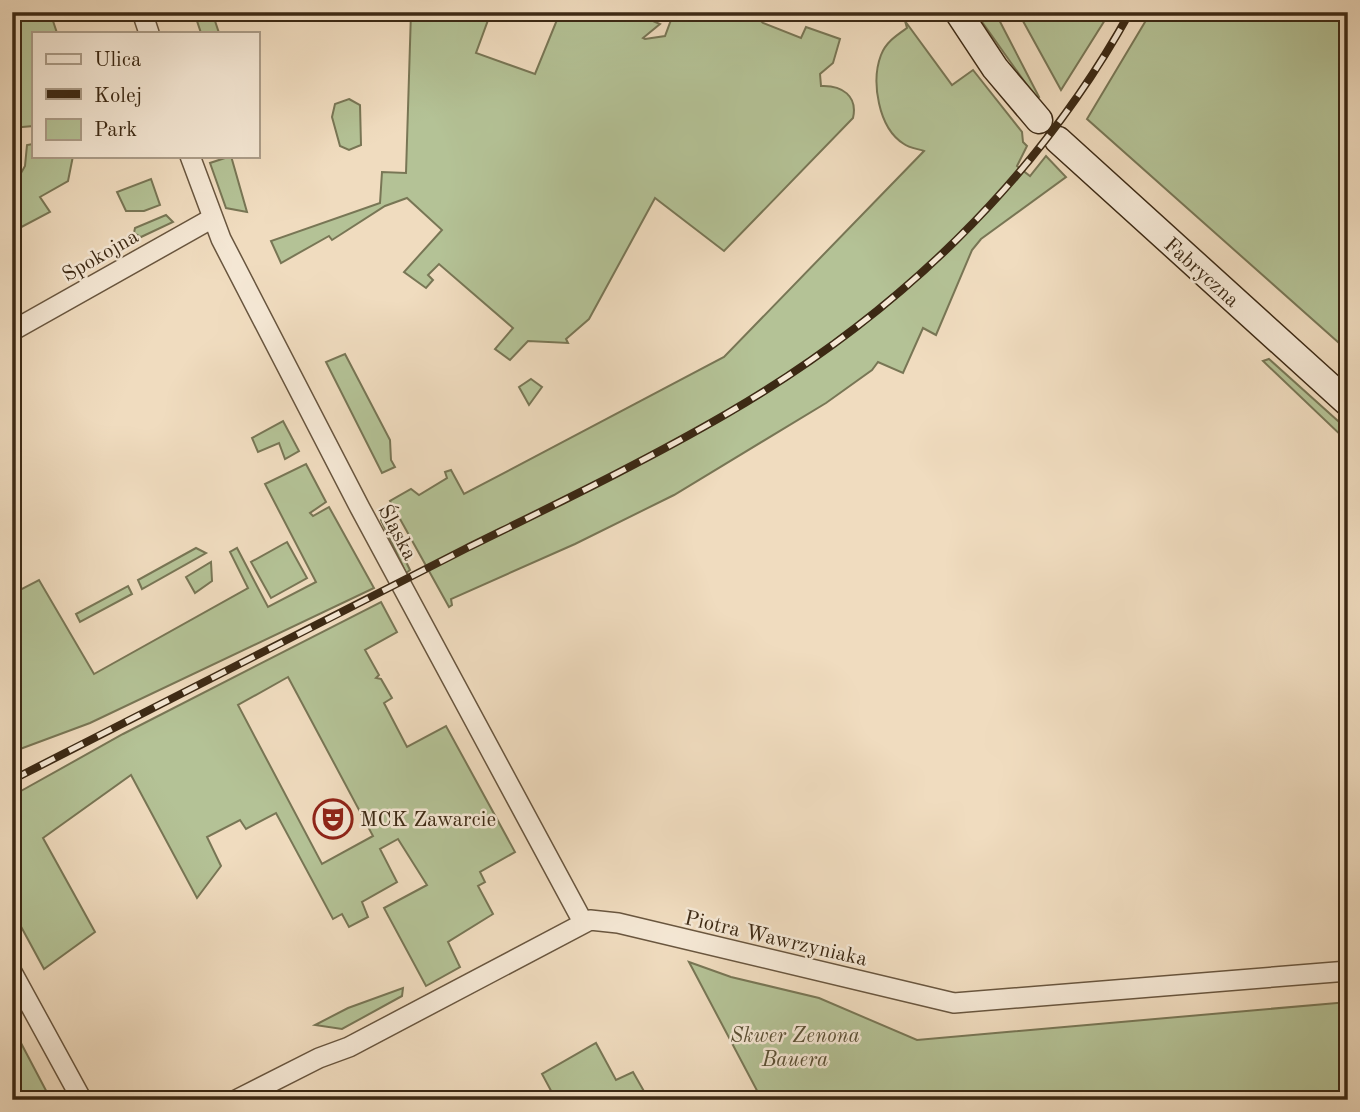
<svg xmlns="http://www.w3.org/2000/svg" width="1360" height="1112" viewBox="0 0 1360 1112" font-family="'Old Standard TT',serif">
  <rect width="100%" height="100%" fill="#f0dcbf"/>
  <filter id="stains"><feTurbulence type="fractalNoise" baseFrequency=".00286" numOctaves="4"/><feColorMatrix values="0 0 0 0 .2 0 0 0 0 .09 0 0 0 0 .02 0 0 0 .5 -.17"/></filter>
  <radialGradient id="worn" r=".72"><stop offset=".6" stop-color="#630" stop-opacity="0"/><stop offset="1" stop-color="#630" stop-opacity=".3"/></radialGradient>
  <g fill="#b4c296" stroke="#787655" stroke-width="2" fill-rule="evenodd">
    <path d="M12,12H50L57,33H33V126L12,128Z"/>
    <path d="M194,12H212L219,33H201Z"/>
    <path d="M411,12H491L476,53L535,74L559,15L552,12H632L660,24L643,38L645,39L665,36L674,12H751L763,23L801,38L806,27L840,39L833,63L820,74L821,86C842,85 858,96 853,118L724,251L655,198L589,319L566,339L568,343L528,341L510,360L495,349L513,328L439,264L428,275L433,280L426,288L404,272L442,230L407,198L385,206L332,240L329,236L281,263L271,241L380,203L382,172L406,173Z"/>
    <path d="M975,12H995L1039,97L1036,98Z"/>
    <path d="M1018,12H1110L1061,90Z"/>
    <path d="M1151,12H1348V351L1087,119Z"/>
    <path d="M905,21L952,85L973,70L1022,132L1023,142L1027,146L1017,166L1030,176L1046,156L1066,177L981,239L972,250L936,335L923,328L903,373L878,362L872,370L826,403L674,495L575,544L451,599L452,605L449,607L390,501L411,489L419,495L447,478L445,472L451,470L464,494L724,357L924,151C919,149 909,148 904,144C878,128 871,81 881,55C886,42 897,35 907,28Z"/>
    <path d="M349,99L360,105L361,145L349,150L340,146L332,117L335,104Z"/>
    <path d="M33,144V156H73L68,181L40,197L50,212L12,232V189L25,166L27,145Z"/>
    <path d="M231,156L247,212L226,208L210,163Z"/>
    <path d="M151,179L160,205L144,211H126L117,192Z"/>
    <path d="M166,215L173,222L141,237L134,233L135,228Z"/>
    <path d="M345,354L390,440L391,460L395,467L382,473L326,362Z"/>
    <path d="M1269,359L1348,430V442L1263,361Z"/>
    <path d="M531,379L542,387L529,405L519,387Z"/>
    <path d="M283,421L299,451L285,459L279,443L258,452L252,438Z"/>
    <path d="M306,464L326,502L310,513L313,516L329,507L374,588L90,723L12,752V594L39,580L94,674L248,588L230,552L237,548L268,607L316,582L265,484Z"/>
    <path d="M382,512L410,570L406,573L381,520Z"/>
    <path d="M287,542L307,578L271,598L251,562Z"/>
    <path d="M196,548L206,553L142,589L138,580Z"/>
    <path d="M211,562L212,581L195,593L186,577Z"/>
    <path d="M128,586L132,594L80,622L76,614Z"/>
    <path d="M381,602L397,632L365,650L379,675L376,678L381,679L392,698L384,703L407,747L446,726L515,852L480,872L485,882L478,886L493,914L448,942L460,967L426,986L384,908L427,885L398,839L380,849L397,882L362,902L368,917L349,927L342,914L333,919L276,813L246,829L240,820L207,837L221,866L197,898L131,775L43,838L95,932L44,969L12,910V796L123,734ZM288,677L373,836L322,864L238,705Z"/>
    <path d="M689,962L731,977L819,998L917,1040L1348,1002V1100H762Z"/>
    <path d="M403,988L402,996L342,1029L315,1025L348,1008Z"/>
    <path d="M12,1026L51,1100H12Z"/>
    <path d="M596,1043L616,1080L633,1072L649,1100H556L542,1074Z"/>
  </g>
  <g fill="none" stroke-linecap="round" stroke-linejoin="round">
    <g stroke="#69563f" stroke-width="22">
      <g id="street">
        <path d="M142,12L149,33"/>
        <path d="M190,156L221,239L360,508L583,922"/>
        <path d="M12,331L211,219"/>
        <path d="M12,972L82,1100"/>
        <path d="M236,1100L319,1058L349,1047L590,920L618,923L954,1003L1348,971"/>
      </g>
    </g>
    <g stroke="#3c2914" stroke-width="29">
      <g id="secondary">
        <path d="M958,12L995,68L1039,120"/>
        <path d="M1058,140L1348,403"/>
      </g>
    </g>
    <use href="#street" stroke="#f5e8d5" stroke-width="19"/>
    <use href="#secondary" stroke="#f5e8d5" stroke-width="26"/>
    <g stroke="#3c2914" stroke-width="8">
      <path id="rail" d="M12,780C162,703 313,627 463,550C552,506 642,463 728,413C895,316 1036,182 1130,12"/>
    </g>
    <use href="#rail" stroke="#f5e8d5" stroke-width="5" stroke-dasharray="16" stroke-linecap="butt"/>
  </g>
  <defs>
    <g id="theatre-ring" transform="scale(2.0125)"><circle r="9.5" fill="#f5e8d5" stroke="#8f2418" stroke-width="1.5"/><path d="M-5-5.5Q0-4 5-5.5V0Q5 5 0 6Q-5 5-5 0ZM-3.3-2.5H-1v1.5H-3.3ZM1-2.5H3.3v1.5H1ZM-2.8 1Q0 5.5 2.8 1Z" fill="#8f2418"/></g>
  </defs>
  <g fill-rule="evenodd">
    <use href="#theatre-ring" x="333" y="819"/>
  </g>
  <g text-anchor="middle" stroke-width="5" stroke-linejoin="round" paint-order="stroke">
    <g font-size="21" fill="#3c2914" stroke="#f5e8d5">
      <text transform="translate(100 255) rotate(-30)" y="7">Spokojna</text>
      <text transform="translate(1202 272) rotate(42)" y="7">Fabryczna</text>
      <text transform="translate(398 532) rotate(62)" y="7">Śląska</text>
      <text transform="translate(776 938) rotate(13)" y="7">Piotra Wawrzyniaka</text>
    </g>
    <g font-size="21" fill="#3c2914" stroke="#f5e8d5" text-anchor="start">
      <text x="360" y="826">MCK Zawarcie</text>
    </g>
    <g font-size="21" font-style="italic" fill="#5a4f34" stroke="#f5e8d5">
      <text x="795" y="1042">Skwer Zenona<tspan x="795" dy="24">Bauera</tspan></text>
    </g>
  </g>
  <rect width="1360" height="1112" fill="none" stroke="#f0dcbf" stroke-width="42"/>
  <rect x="14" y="14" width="1332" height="1084" fill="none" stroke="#3c2914" stroke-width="3.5"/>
  <rect x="21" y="21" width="1318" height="1070" fill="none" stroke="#3c2914" stroke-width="2"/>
  <rect x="32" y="32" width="228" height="126" fill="#f5e8d5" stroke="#ab9c88" stroke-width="2"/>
  <rect x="46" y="54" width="35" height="10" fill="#f5e8d5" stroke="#ab9c88" stroke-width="2"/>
  <text x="94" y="66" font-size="21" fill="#3c2914">Ulica</text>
  <rect x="46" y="89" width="35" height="10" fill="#3c2914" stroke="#ab9c88" stroke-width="2"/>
  <text x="94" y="102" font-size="21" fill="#3c2914">Kolej</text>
  <rect x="46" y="119" width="35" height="21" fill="#b4c296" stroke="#ab9c88" stroke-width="2"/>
  <text x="94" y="136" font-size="21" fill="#3c2914">Park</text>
  <rect width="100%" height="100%" filter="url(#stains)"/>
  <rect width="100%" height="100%" fill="url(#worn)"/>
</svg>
